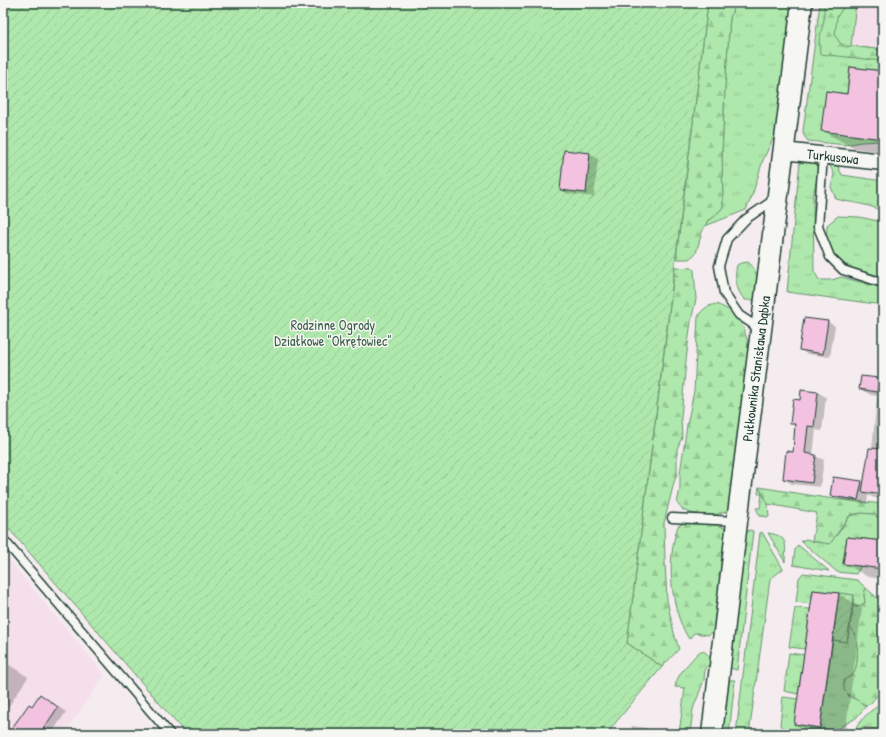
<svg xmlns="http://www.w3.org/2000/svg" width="886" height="737" viewBox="0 0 886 737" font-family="'Patrick Hand',sans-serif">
  <defs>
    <pattern id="grass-tufts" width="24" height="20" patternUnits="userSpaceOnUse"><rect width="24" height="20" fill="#afe8ac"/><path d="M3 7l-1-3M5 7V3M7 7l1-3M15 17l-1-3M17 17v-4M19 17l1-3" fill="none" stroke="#96c895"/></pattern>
    <pattern id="forest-firs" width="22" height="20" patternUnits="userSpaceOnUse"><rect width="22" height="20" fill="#afe8ac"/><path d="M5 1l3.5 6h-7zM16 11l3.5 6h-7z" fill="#96c895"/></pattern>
    <pattern id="garden-furrows" width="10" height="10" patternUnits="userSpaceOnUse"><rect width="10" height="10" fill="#afe8ac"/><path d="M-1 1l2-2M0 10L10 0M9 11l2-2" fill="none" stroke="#96c895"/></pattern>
  </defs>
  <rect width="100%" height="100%" fill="#f5ecef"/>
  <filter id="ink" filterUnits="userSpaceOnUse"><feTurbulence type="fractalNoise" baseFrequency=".025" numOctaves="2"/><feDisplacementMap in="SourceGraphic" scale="8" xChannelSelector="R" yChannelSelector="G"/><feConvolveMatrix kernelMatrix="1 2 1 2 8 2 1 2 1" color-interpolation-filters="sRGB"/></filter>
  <g filter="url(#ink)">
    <g fill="#f4dfeb">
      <path d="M826,3H883V61L820,54Z"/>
      <path d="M3,553L105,675L63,734H3Z"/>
    </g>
    <g fill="url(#grass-tufts)" stroke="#679270">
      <path d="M735,3H793L779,126L763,160L752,196L746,210L705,226L708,220L714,217L723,207L722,153L725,87L730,18Z"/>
      <path d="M820,3H856L851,46L883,50V71L850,67L847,94L826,91L883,139L882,141L861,142L846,145L808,141L804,136L803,131Z"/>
      <path d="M813,160L818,163L820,167L813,195L814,271L819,280H832L841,277L883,288V305L787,292L800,161Z"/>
      <path d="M828,162H836L842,175L883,181V212C871,204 851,203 836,199L831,187L834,174Z"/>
      <path d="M838,216L859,217L878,221L883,217V277C860,270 835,268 827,241C826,237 827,230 827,225Z"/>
      <path d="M748,262C759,270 760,288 754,300H745C736,291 734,277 737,265L741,263Z"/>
      <path d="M759,487L768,504L769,517L760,516L756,508H760L762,494H758Z"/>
      <path d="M861,513L874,514C885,524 883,527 883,541L847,537L843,563L861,566L856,574L837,572L801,541L806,539L820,543L837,535L850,516Z"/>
      <path d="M749,530L753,531L737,670L730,668L746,534Z"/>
      <path d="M762,532L783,569L770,579L749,734H736L760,533Z"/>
      <path d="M768,533C788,536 786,543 785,562Z"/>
      <path d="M798,545L829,571L793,565L795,550Z"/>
      <path d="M803,573L857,580L866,588L864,594L865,603L857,607L853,606L854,595L813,590L811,604L796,602L799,578Z"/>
      <path d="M795,608L810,609L805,649L789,647Z"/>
      <path d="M850,627C852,629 854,632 855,635C859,642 858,666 854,673C852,676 847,678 844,680L849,697L858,700L866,706L856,718L829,734L791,733L783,729L780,725L783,697L798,699L794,724L820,728L833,640L847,642Z"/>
      <path d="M701,651L705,652L709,656L712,657L711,667L707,666L705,668L704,680L693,709L690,734H679L685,688L675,687C677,674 689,663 698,653Z"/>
      <path d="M789,653L804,655L798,694L784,691Z"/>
      <path d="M729,680H735L729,734H722Z"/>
      <path d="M883,703V730L862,727L861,734H853C860,719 869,711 883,703Z"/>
    </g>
    <g fill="url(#forest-firs)" stroke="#679270">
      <path d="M708,3H735L730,18L725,87L722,153L723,207L714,217L708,220L702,232L696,253L689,259H676Z"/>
      <path d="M824,3H846L837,17L835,35L840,43L846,47L851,46L883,50V61L820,54L819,40L824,20Z"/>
      <path d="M675,267L692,268L694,270L696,299L691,321L686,360L681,418L682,437L677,449V474L674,482L664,523L665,562L667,600L674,633L679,649L662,667L627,643Z"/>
      <path d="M716,304C740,313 743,324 749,347L729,510C720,517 693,516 683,510C680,508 679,505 677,503L680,489V474L687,425L694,391L698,317C702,309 707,306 716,304Z"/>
      <path d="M759,487L827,498L883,504V524L881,520L874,514L861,513L850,515L830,544L812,541L817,513L768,504Z"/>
      <path d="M686,522L715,525L725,528L726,532L713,632L708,635L694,633L689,639C670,609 666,559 678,526Z"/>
      <path d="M866,588L883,603V688L871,703L866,706C858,700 850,697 844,690V680C847,678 852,676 854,673C858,666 859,642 855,635C854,632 852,629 850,627L853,606L857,607L865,603L864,594Z"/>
    </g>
    <g fill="url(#garden-furrows)" stroke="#679270">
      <path d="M3,3H708L627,643L662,667L606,734H186L3,522Z"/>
      <path d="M839,593L854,595L847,642L833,640Z"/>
    </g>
    <g fill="#0003">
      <path d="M883,72V152L853,148L822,130L847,95Z"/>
      <path d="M590,154L598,159L594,197L569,194L561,190Z"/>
      <path d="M805,319L828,322L835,326L830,357L807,354L800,350Z"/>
      <path d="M878,379L883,382V494L874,493V495L883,496V499L874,498L868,495L867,504L840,500L832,495L861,482L865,484L872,449L877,396L871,395L860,389Z"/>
      <path d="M817,392L826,397L822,431L816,430L813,455L824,460L820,487L792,484L784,479L794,453L795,426L791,423L801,401Z"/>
      <path d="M883,542V579L868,577L844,563Z"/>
      <path d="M814,591L839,594L862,608L845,734H813L795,724Z"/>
      <path d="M3,661L28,677L3,715Z"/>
      <path d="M48,700L66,712L51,734H23L32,707Z"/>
      <path d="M632,726L646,728L655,733V734H631Z"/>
      <path d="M863,728L883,731V734H862Z"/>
    </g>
    <g fill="#f3c2e1" stroke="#1f3d34">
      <path d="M850,67L883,71V139L821,131L826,91L847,94Z"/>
      <path d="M564,150L590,153L586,193L560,190Z"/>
      <path d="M804,318L828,321L823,354L799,350Z"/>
      <path d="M861,376L879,378L877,392L859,389Z"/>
      <path d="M801,390L818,392L814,427L808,426L805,453L816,455L812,483L783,479L786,451L793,452L795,424H790L793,399L800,400Z"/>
      <path d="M869,448L883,449V495L862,492Z"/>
      <path d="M833,477L862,481L858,500L830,496Z"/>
      <path d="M847,537L883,541V569L843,564Z"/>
      <path d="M813,590L839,593L820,728L794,724Z"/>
      <path d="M40,694L58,707L40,734H21L12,728L29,704L32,706Z"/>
    </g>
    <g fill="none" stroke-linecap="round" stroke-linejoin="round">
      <g stroke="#1f3d34" stroke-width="11">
        <g id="service">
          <path d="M823,155L818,227L830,257L843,270L883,283"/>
          <path d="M760,329L739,315L724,293L719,266L727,239L746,219L775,199"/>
          <path d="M672,518L737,521"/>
          <path d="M3,539L170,734"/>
        </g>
      </g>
      <g stroke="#1f3d34" stroke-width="19">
        <g id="minor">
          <path id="s1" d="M783,151L883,162"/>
        </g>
      </g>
      <g stroke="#1f3d34" stroke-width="23">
        <g id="tertiary">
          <path id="s2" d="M712,734L737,522L802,3"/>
        </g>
      </g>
      <use href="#service" stroke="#f6f6f2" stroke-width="8"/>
      <use href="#minor" stroke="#f6f6f2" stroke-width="16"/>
      <use href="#tertiary" stroke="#f6f6f2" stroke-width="20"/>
    </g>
  </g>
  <g text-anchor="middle" stroke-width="3" stroke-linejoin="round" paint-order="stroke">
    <g font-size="14" fill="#1f3d34" stroke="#f6f6f2">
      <text dy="5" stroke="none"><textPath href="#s1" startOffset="50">Turkusowa</textPath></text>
      <text dy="5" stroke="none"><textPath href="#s2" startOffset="368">Pułkownika Stanisława Dąbka</textPath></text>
    </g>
    <g font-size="14" fill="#3c5f4c" stroke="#f6f6f2">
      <text x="333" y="330">Rodzinne Ogrody<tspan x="333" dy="16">Działkowe "Okrętowiec"</tspan></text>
    </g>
  </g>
  <rect width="886" height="737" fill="none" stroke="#f6f6f2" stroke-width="16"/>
  <rect x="8" y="8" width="870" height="721" fill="none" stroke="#1f3d34" stroke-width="1.5" filter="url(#ink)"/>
</svg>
